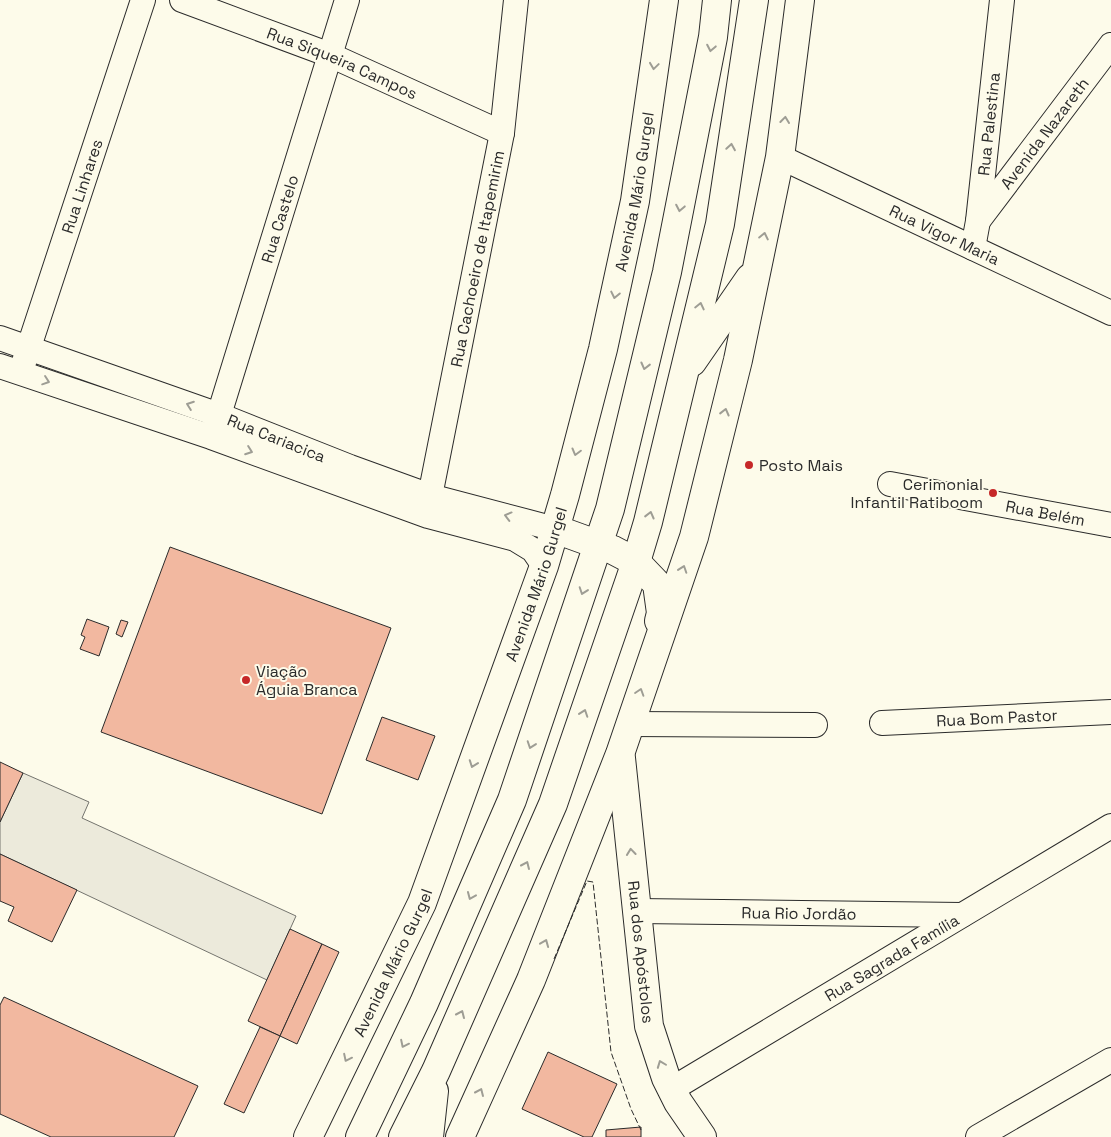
<svg xmlns="http://www.w3.org/2000/svg" width="1111" height="1137" viewBox="0 0 1111 1137" font-family="'Space Grotesk',sans-serif">
  <rect width="100%" height="100%" fill="#fdfbea"/>
  <path fill="#eceadb" stroke="#74746e" d="M23,773L89,802L82,818L296,916L267,980L0,854V822Z"/>
  <g fill="#f2b8a0" stroke="#2b2b2b">
    <path d="M170,547L391,628L322,814L101,732Z"/>
    <path d="M87,619L109,627L99,656L80,649L85,637L81,635Z"/>
    <path d="M121,620L128,622L122,637L116,634Z"/>
    <path d="M382,717L435,736L418,780L366,760Z"/>
    <path d="M0,762L23,773L0,822Z"/>
    <path d="M0,854L77,890L52,942L8,921L14,907L0,901Z"/>
    <path d="M290,929L322,944L280,1036L248,1021Z"/>
    <path d="M322,944L339,952L297,1044L280,1036Z"/>
    <path d="M4,997L198,1086L174,1137H51L0,1114V1005Z"/>
    <path d="M260,1027L280,1036L244,1113L224,1104Z"/>
    <path d="M548,1052L617,1084L592,1137H584L522,1109Z"/>
    <path d="M641,1127V1137H606V1130Z"/>
  </g>
  <g fill="none" stroke-linecap="round" stroke-linejoin="round">
    <g stroke="#2b2b2b" stroke-width="26">
      <g id="minor">
        <path id="s1" d="M182,0L330,55L502,133"/>
        <path id="s2" d="M780,157L1111,313"/>
        <path id="s3" d="M978,221L1111,45"/>
        <path id="s4" d="M973,248L978,221L1002,0"/>
        <path id="s5" d="M0,338L219,415L350,467L430,496L555,529"/>
        <path id="s6" d="M24,362L143,0"/>
        <path d="M0,366L211,437L428,516L515,539L533,550L544,566"/>
        <path id="s7" d="M214,431L347,0"/>
        <path id="s8" d="M890,484L1111,525"/>
        <path id="s9" d="M429,510L430,496L502,133L516,0"/>
        <path id="s10" d="M882,723L1111,712"/>
        <path d="M630,724L815,725"/>
        <path id="s11" d="M637,911L962,915"/>
        <path id="s12" d="M672,1089L1111,826"/>
        <path d="M978,1137L1111,1060"/>
      </g>
    </g>
    <g stroke="#2b2b2b" stroke-width="30">
      <g id="major">
        <path d="M692,362L750,278"/>
        <path d="M555,529L613,550L636,562L657,584L661,613L659,621"/>
        <path id="s13" d="M621,758L649,1026L666,1078L678,1102L702,1137"/>
        <path id="s14" d="M308,1137L422,903L544,566L565,495L603,349L635,201L664,0"/>
        <path d="M360,1137L424,1003L512,800L610,509L667,272L713,37L717,0"/>
        <path d="M403,1137L436,1071L553,804L636,562L648,522L720,224L754,0"/>
        <path d="M429,1137L434,1091"/>
        <path d="M460,1137L531,980L620,754L694,537L738,360L780,157L800,0"/>
      </g>
    </g>
    <use href="#minor" stroke="#fdfbea" stroke-width="24"/>
    <use href="#major" stroke="#fdfbea" stroke-width="28"/>
    <path stroke="#2b2b2b" stroke-width="1" stroke-dasharray="6 2.5" stroke-linecap="butt" d="M554,959L587,881L593,882L611,1052L631,1109L641,1130"/>
  </g>
  <defs><path id="oneway-chevron" d="M-2-3.5L2.5 0L-2 3.5" fill="none" stroke-width="1.6" stroke-linecap="round" stroke-linejoin="round" transform="scale(1.25)"/></defs>
  <g stroke="#9e9d94">
    <use href="#oneway-chevron" transform="translate(711 48) rotate(101)"/>
    <use href="#oneway-chevron" transform="translate(654 66) rotate(98)"/>
    <use href="#oneway-chevron" transform="translate(785 120) rotate(-83)"/>
    <use href="#oneway-chevron" transform="translate(731 147) rotate(-81)"/>
    <use href="#oneway-chevron" transform="translate(680 208) rotate(101)"/>
    <use href="#oneway-chevron" transform="translate(764 236) rotate(-78)"/>
    <use href="#oneway-chevron" transform="translate(615 295) rotate(102)"/>
    <use href="#oneway-chevron" transform="translate(700 306) rotate(-77)"/>
    <use href="#oneway-chevron" transform="translate(645 366) rotate(104)"/>
    <use href="#oneway-chevron" transform="translate(46 381) rotate(19)"/>
    <use href="#oneway-chevron" transform="translate(190 405) rotate(-160)"/>
    <use href="#oneway-chevron" transform="translate(725 412) rotate(-76)"/>
    <use href="#oneway-chevron" transform="translate(249 451) rotate(20)"/>
    <use href="#oneway-chevron" transform="translate(576 452) rotate(105)"/>
    <use href="#oneway-chevron" transform="translate(650 515) rotate(-76)"/>
    <use href="#oneway-chevron" transform="translate(508 516) rotate(-165)"/>
    <use href="#oneway-chevron" transform="translate(683 569) rotate(-71)"/>
    <use href="#oneway-chevron" transform="translate(583 591) rotate(109)"/>
    <use href="#oneway-chevron" transform="translate(640 692) rotate(-72)"/>
    <use href="#oneway-chevron" transform="translate(584 713) rotate(-71)"/>
    <use href="#oneway-chevron" transform="translate(531 745) rotate(109)"/>
    <use href="#oneway-chevron" transform="translate(473 764) rotate(110)"/>
    <use href="#oneway-chevron" transform="translate(631 852) rotate(-96)"/>
    <use href="#oneway-chevron" transform="translate(526 865) rotate(-66)"/>
    <use href="#oneway-chevron" transform="translate(471 896) rotate(113)"/>
    <use href="#oneway-chevron" transform="translate(545 943) rotate(-68)"/>
    <use href="#oneway-chevron" transform="translate(461 1014) rotate(-66)"/>
    <use href="#oneway-chevron" transform="translate(404 1044) rotate(116)"/>
    <use href="#oneway-chevron" transform="translate(347 1058) rotate(116)"/>
    <use href="#oneway-chevron" transform="translate(661 1064) rotate(-111)"/>
    <use href="#oneway-chevron" transform="translate(480 1092) rotate(-66)"/>
  </g>
  <g fill="#c62828" stroke="#fdfbea" stroke-width="2">
    <circle cx="749" cy="465" r="5"/>
    <circle cx="993" cy="493" r="5"/>
    <circle cx="246" cy="680" r="5"/>
  </g>
  <g text-anchor="middle" stroke-width="4" stroke-linejoin="round" paint-order="stroke">
    <g font-size="16" fill="#2b2b2b" stroke="#fdfbea">
      <text dy="6" stroke="none"><textPath href="#s1" startOffset="172">Rua Siqueira Campos</textPath></text>
      <text dy="6" stroke="none"><textPath href="#s4" startOffset="125">Rua Palestina</textPath></text>
      <text dy="6" stroke="none"><textPath href="#s3" startOffset="110">Avenida Nazareth</textPath></text>
      <text dy="6" stroke="none"><textPath href="#s6" startOffset="185">Rua Linhares</textPath></text>
      <text dy="6" stroke="none"><textPath href="#s14" startOffset="1004">Avenida Mário Gurgel</textPath></text>
      <text dy="6" stroke="none"><textPath href="#s7" startOffset="222">Rua Castelo</textPath></text>
      <text dy="6" stroke="none"><textPath href="#s2" startOffset="182">Rua Vigor Maria</textPath></text>
      <text dy="6" stroke="none"><textPath href="#s9" startOffset="256">Rua Cachoeiro de Itapemirim</textPath></text>
      <text dy="6" stroke="none"><textPath href="#s5" startOffset="294">Rua Cariacica</textPath></text>
      <text dy="6" stroke="none"><textPath href="#s8" startOffset="158">Rua Belém</textPath></text>
      <text dy="6" stroke="none"><textPath href="#s14" startOffset="599">Avenida Mário Gurgel</textPath></text>
      <text dy="6" stroke="none"><textPath href="#s10" startOffset="115">Rua Bom Pastor</textPath></text>
      <text dy="6" stroke="none"><textPath href="#s11" startOffset="162">Rua Rio Jordão</textPath></text>
      <text dy="6" stroke="none"><textPath href="#s13" startOffset="195">Rua dos Apóstolos</textPath></text>
      <text dy="6" stroke="none"><textPath href="#s12" startOffset="256">Rua Sagrada Família</textPath></text>
      <text dy="6" stroke="none"><textPath href="#s14" startOffset="194">Avenida Mário Gurgel</textPath></text>
    </g>
    <g font-size="16" fill="#2b2b2b" stroke="#fdfbea" text-anchor="start">
      <text x="759" y="471">Posto Mais</text>
      <text x="983" y="490" text-anchor="end">Cerimonial<tspan x="983" dy="18">Infantil Ratiboom</tspan></text>
      <text x="256" y="677">Viação<tspan x="256" dy="18">Águia Branca</tspan></text>
    </g>
  </g>
</svg>
